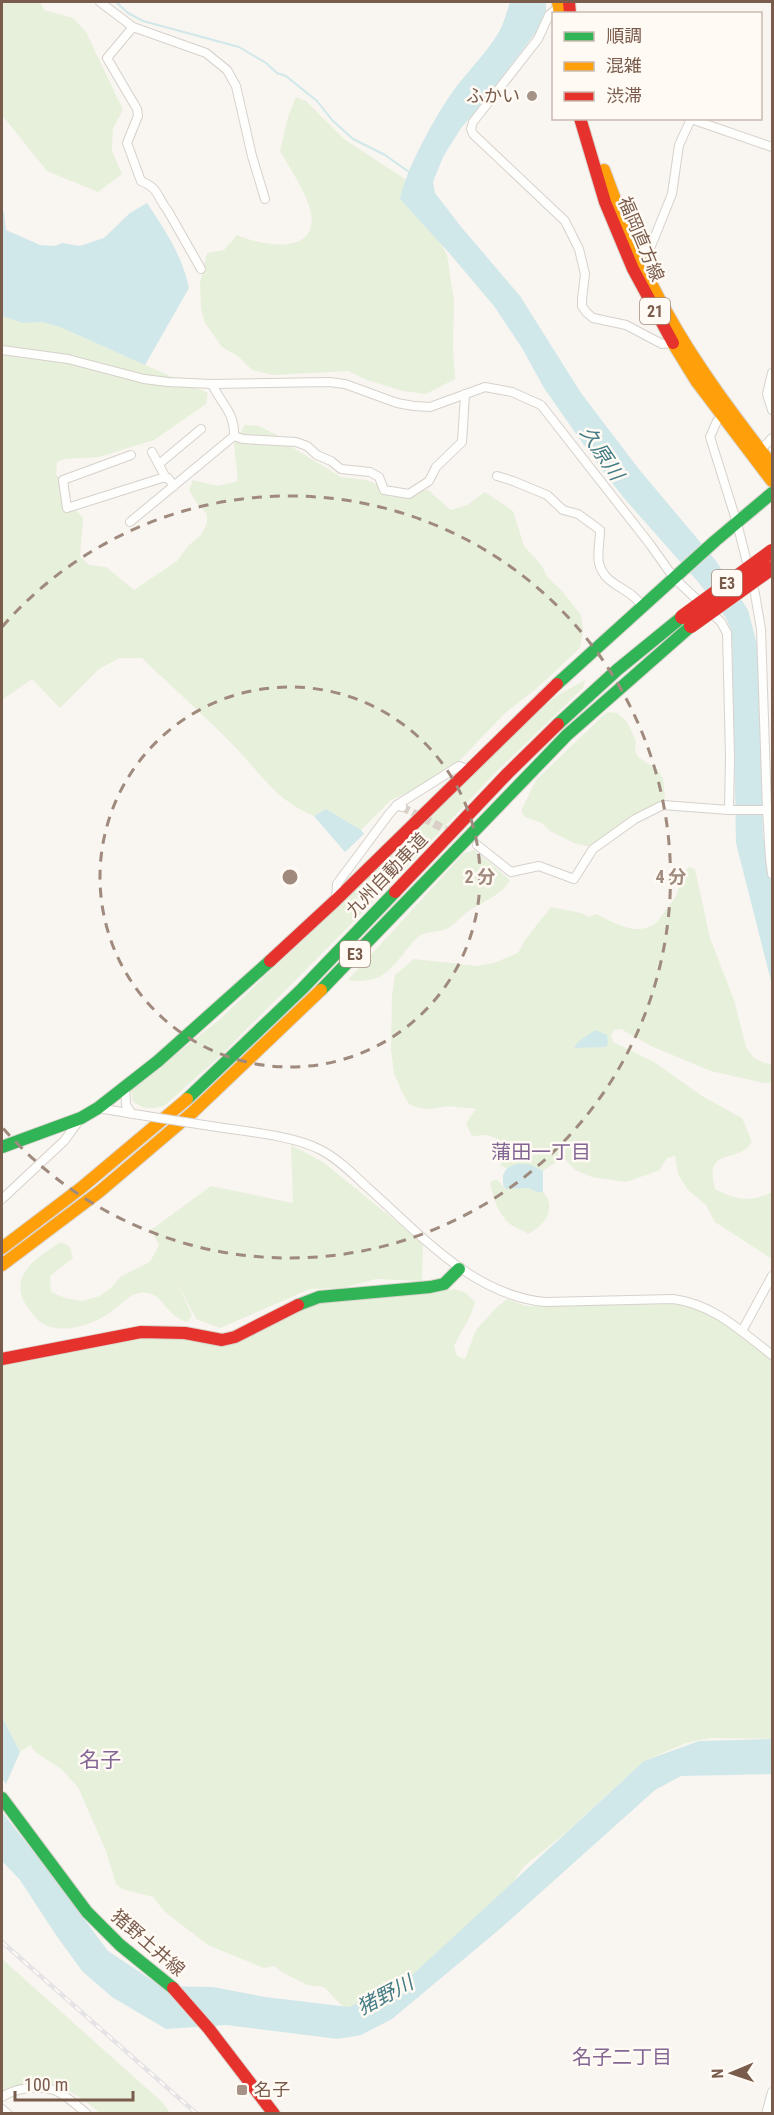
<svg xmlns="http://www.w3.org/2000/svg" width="774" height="2115" viewBox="0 0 774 2115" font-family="'Roboto Condensed','Noto Sans JP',sans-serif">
  <rect width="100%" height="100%" fill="#f9f5f0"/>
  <g fill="#e7f0db">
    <path d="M2,2H40L44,10L73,18L86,32L123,110L113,128L112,151L122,174L98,192L47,171L2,115Z"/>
    <path d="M296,97L306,101L344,139L405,179L413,191L447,255L454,301L453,348L455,379L426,394L403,391L367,380L348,371L273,375L252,370L238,356L222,347L205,323L201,309L200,283L207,253L224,250L237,235C262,246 318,256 311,213C308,196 289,166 280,151L288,117Z"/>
    <path d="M2,316L23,323L42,322L60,327L208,393L206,404L154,440L99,457L65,459L57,462L56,475L60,478L63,511H77L83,518L80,556L89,565L106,567L134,590L177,561L189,545L201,535L207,523V514L196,502L189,490L193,480L218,486L238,481L234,444L245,425L259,426L277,435L292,447L341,477L366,480L389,489L406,492L428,490L451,510L467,505L485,492L513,511L524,546L542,566L547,577L562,591L581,615L583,630L580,648L537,688L505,713L444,777L391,800L361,830L326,809L314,816C277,801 262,775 235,747C205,716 173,688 142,658H119L99,669L60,708L32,679L2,700Z"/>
    <path d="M585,680L583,688L494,774L384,891L220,1056L164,1106C152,1109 142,1110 133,1101L131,1090L219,1020L297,946L524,723L558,695Z"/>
    <path d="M607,712L617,713L627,722L636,741L635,750L638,757L658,770L663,779L665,798L591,847L574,843L550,831L542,823L525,817L522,813V809L536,780Z"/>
    <path d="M474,850L510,880C501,896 481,902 466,913C459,918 453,927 444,930C436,932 426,931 418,937C405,949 395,969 379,977C369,981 358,982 348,980L464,853Z"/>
    <path d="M689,867L695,869L710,938L734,1000L746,1047L753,1057L764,1063L772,1064V1082L764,1083L711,1071L651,1046L621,1029L614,1030L611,1036L613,1042L654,1062L702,1096L742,1118L752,1142C738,1165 703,1145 715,1189C735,1200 751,1203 772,1192V1259L715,1222L706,1205L688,1190L678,1174L675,1156L667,1158L660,1170L626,1182L592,1177L575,1170L563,1157L543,1171C529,1164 522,1163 507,1168L501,1166L500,1140L487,1135L472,1136L466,1123L476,1109L448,1106L431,1109L419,1108L409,1104L401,1090L394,1073L391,1049L392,995L395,975L414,959L476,966L494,963L518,953L525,940L551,907L581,913L589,917L596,914C612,922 636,936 653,925C659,922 661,916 665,911C669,906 673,901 676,896C682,883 677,879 689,867Z"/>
    <path d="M291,1145L323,1162L423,1243L422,1281L376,1279L343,1288L310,1289L220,1328L196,1319L175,1278L192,1315L188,1322C167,1317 164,1296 148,1293C134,1290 126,1300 116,1308C99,1322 70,1334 48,1326C40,1324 33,1315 28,1308C6,1276 36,1258 61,1242L70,1247L73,1258L50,1276L51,1292L65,1298L82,1301L100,1296L112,1287L120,1277L150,1262L159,1245L151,1230L211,1186L293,1203Z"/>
    <path d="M493,1180H497L506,1189L528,1188L537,1192H543C558,1208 544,1226 528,1234C523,1230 515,1228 510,1224C498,1214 493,1197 490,1183Z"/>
    <path d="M454,1289L466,1293L475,1302C471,1318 461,1331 454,1346L457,1356L465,1359L476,1330L497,1307L507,1299L526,1306L678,1304C716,1313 742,1336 772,1359V1739L711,1738L686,1743L644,1761L563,1835L523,1867L512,1884L466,1929L410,1977L383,1992L349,2007L342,2006L324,1987L307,1985L280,1971L275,1966L264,1968L208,1945L165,1912L153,1897L122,1889L116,1884L106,1851L78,1787L60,1768L35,1752L30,1745L20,1752L2,1717V1364L152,1337H171L210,1343L308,1302L398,1294L435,1293Z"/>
    <path d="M2,1959L162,2102L170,2113H100C76,2092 52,2079 19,2085C13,2087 7,2087 2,2091Z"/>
  </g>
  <g fill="#d0e8ea">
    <path d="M510,2H546V11L537,31L481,105L461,128L443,157L433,182L435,193L462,228L520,296L581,393L638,468L716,561L748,610L758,648L763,836L772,881V985L736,843L732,632L726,618L699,583L623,497L593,458L544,388L522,348L494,306L450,254L400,199C406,168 437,113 456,87C470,69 487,52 499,32C504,23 507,11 510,2Z"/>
    <path d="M147,203C165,230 182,255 189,288L145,365L60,327L42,322L23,323L2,316V210L4,212L6,230L40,245L55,246L62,243L80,246L104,238L130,213Z"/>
    <path d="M326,809L361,830L364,834L345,852L314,816Z"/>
    <path d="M595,1030L607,1035L608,1043L606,1047L574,1048L578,1042Z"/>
    <path d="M517,1164H529L543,1171V1192H537L528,1188L506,1189L503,1185V1175L507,1168Z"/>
    <path d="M2,1717L20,1752L6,1784L2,1778Z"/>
    <path d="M772,1739V1774L681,1776L655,1790L501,1928L392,2019L361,2035L338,2039L226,2025L166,2029L112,1997L82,1971L56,1935L20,1880L2,1861V1812L37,1856L108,1951L161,1986L213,1987L265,1997L349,2007L410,1977L644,1761L699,1741Z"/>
  </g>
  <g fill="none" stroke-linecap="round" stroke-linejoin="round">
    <path stroke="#d0e8ea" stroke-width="2" d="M116,2L128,13L143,21L239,47L266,63L277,73L286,76L317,101L332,120L353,139L385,155L409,172"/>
    <path stroke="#d9cfc7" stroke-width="8" stroke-dasharray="8 4" stroke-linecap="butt" d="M402,807L452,833"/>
    <g stroke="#d7d1cb" stroke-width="10">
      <g id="street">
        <path d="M100,2L133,27L206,53L227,70L236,86L252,156L265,199"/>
        <path d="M559,7L549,15L538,39L473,122L471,129L473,134L565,221L579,249L585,274L582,299V306L586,312L593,318L626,325L662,344L672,343"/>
        <path d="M133,27L107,58L137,109L138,116L127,143L141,181C160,189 156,196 168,211L201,269"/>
        <path d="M636,252L651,246L672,194L679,145L691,119L772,147"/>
        <path d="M2,350L68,359L144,379L168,382L212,384L329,382L345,384L397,403L414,406L430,407L485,387L512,392L541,405L649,543L674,578L721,622L727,633L730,757L729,810"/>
        <path d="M772,373L767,394L772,410"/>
        <path d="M722,417L717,421L710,437L737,523L755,594L761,629L767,810L770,859L772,874"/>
        <path d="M234,436L243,439L296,442L307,446L317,455L331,461L341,469L370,472L379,477L384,490L409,494L429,481L436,467L462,442L465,394"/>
        <path d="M152,452L166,478"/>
        <path d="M758,453L772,438"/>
        <path d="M131,455L63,480L67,508L162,478H168L174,486"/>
        <path d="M159,464L201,429"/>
        <path d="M497,476L513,481L547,495L563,510L578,514L600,530C600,540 597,553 599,563C605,587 629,586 642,606"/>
        <path d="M130,522L234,436C235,412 221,404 212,384"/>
        <path d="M397,805L459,766L470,770"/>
        <path d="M477,845L511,872L539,866L574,879L593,849L635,819L663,805L729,810H767"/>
        <path d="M336,900L337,884L389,814L397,805L402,807"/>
        <path d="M125,1086L126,1105L132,1114"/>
        <path d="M98,1108L140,1115"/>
        <path d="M204,1125C238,1131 290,1134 321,1150C338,1159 353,1174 367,1187C419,1233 472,1295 545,1302L673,1299C713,1304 741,1331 772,1355"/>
        <path d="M2,1199L64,1141L81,1118"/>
        <path d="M742,1331L772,1276"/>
        <path d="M2,2097C15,2088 41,2084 56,2091C67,2096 78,2106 87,2114"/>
        <path d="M2,2109L8,2114"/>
        <path d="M766,2114L772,2092"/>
      </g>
    </g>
    <g stroke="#d9d2cb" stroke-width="14">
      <g id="fast">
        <path d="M557,684L715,541L772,493"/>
        <path d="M558,724L617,670L682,617"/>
        <path d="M321,990L567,735L691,626"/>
        <path d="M187,1099L302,989L395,892"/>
        <path d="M2,1147L81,1118L98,1108L158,1061L270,961"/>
        <path d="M298,1305L319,1297L430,1287L444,1284L459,1269"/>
        <path d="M2,1798L87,1912L120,1945L173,1988"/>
      </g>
    </g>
    <g stroke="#d9d2cb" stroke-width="14">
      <g id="slow">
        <path d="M558,2L560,14"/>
        <path d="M604,170C622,219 641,268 667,313C697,367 734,416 772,465"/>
        <path d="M673,343L697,382L772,481"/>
        <path d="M2,1248L81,1188L187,1099"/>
        <path d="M2,1265L99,1192L193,1112L321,990"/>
      </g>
    </g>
    <g stroke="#d9d2cb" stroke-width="14">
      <g id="jam">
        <path d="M569,2L570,14"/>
        <path d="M580,118L605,202L633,269L673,343"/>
        <path d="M395,892L508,773L558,724"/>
        <path d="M270,961L336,900L557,684"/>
        <path d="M2,1359L141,1332L185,1333L222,1340L235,1337L298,1305"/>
        <path d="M173,1988L209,2029L274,2114"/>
      </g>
    </g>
    <use href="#street" stroke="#fefefd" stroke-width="8"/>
    <use href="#fast" stroke="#30b455" stroke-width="12"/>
    <use href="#slow" stroke="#ff9f0a" stroke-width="12"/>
    <use href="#jam" stroke="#e5322d" stroke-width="12"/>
    <g stroke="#e6e3e7" stroke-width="4.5">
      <path id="rail" d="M2,1942L197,2114"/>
    </g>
    <use href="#rail" stroke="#fffaf3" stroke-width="2" stroke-dasharray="7" stroke-linecap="butt"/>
    <g stroke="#d7d1cb" stroke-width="10" stroke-linecap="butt">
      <path id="street-bridge" d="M140,1115L204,1125"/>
    </g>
    <g stroke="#dad1cc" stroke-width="15" stroke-linecap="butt">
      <g id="jam-bridge">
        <path d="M682,617L772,551"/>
        <path d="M691,626L772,568"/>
      </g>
    </g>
    <use href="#street-bridge" stroke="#fefefd" stroke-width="8"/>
    <use href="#jam-bridge" stroke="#e5322d" stroke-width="14"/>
  </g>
  <g fill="none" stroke="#9f8a7d" stroke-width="3" stroke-dasharray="10 8">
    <circle cx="290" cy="877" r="190"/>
    <path d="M2 627A381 381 0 1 1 2 1127"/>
  </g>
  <g fill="#a69286" stroke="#fffaf3" stroke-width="2">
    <circle cx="532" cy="96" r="6"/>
    <rect x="236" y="2084" width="12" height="12" rx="3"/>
  </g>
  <g text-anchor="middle" stroke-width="5" stroke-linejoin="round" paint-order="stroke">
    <g fill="#fffaf3" stroke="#a28b7f" stroke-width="1.5">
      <rect x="640" y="298" width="30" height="26" rx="4.5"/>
      <rect x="712" y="570" width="30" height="26" rx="4.5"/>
      <rect x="340" y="941" width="30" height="26" rx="4.5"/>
    </g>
    <g font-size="16" font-weight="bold" fill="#7a5c4d">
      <text x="655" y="317">21</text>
      <text x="727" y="589">E3</text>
      <text x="355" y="960">E3</text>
    </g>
    <g font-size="18" fill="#7a5c4d" stroke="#fffaf3" text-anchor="end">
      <text x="520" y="102">ふかい</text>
      <text x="254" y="2096" text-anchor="start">名子</text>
    </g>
    <g font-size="18" fill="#7a5c4d" stroke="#fffaf3">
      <text transform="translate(641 239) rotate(67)" y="6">福岡直方線</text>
      <text transform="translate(387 875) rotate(-46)" y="6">九州自動車道</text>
      <text transform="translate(148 1943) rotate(41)" y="6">猪野土井線</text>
    </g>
    <g font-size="20" font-style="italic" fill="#437c86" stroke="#fffaf3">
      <text transform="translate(602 453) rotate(56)" y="7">久原川</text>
      <text transform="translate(385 1995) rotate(-28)" y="7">猪野川</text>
    </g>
    <g font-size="20" fill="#846695" stroke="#fffaf3">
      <text x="541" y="1159">蒲田一丁目</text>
      <text x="622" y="2064">名子二丁目</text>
    </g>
    <g font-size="21" fill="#846695" stroke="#fffaf3">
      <text x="100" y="1767">名子</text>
    </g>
  </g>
  <circle cx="290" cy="877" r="9" fill="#9f8a7d" stroke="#fffaf3" stroke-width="3"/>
  <g font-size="18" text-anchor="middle" font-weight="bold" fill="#9f8a7d" stroke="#fffaf3" stroke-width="5" stroke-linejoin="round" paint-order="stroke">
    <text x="480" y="883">2 分</text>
    <text x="671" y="883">4 分</text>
  </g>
  <rect width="774" height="2115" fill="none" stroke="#7a5c4d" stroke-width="6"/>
  <rect x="552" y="12" width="210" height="108" fill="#fffaf3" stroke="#cabbb1" stroke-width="1.5"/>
  <rect x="564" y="32" width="30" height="9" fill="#30b455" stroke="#cabbb1" stroke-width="1.5"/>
  <text x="606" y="42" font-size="18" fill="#7a5c4d">順調</text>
  <rect x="564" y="62" width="30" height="9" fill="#ff9f0a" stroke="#cabbb1" stroke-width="1.5"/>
  <text x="606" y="72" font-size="18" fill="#7a5c4d">混雑</text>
  <rect x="564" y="92" width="30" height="9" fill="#e5322d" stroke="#cabbb1" stroke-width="1.5"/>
  <text x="606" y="102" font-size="18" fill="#7a5c4d">渋滞</text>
  <g transform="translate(732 2073) rotate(268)" stroke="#fffaf3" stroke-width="4.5" paint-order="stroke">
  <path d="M0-4.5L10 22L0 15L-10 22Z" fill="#7a5c4d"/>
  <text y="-9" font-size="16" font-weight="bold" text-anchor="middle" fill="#7a5c4d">N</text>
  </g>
  <path d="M15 2091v9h118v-9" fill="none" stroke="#7a5c4d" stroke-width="3"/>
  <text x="24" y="2091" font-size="18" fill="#7a5c4d" stroke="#fffaf3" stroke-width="4.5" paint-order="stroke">100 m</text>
</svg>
